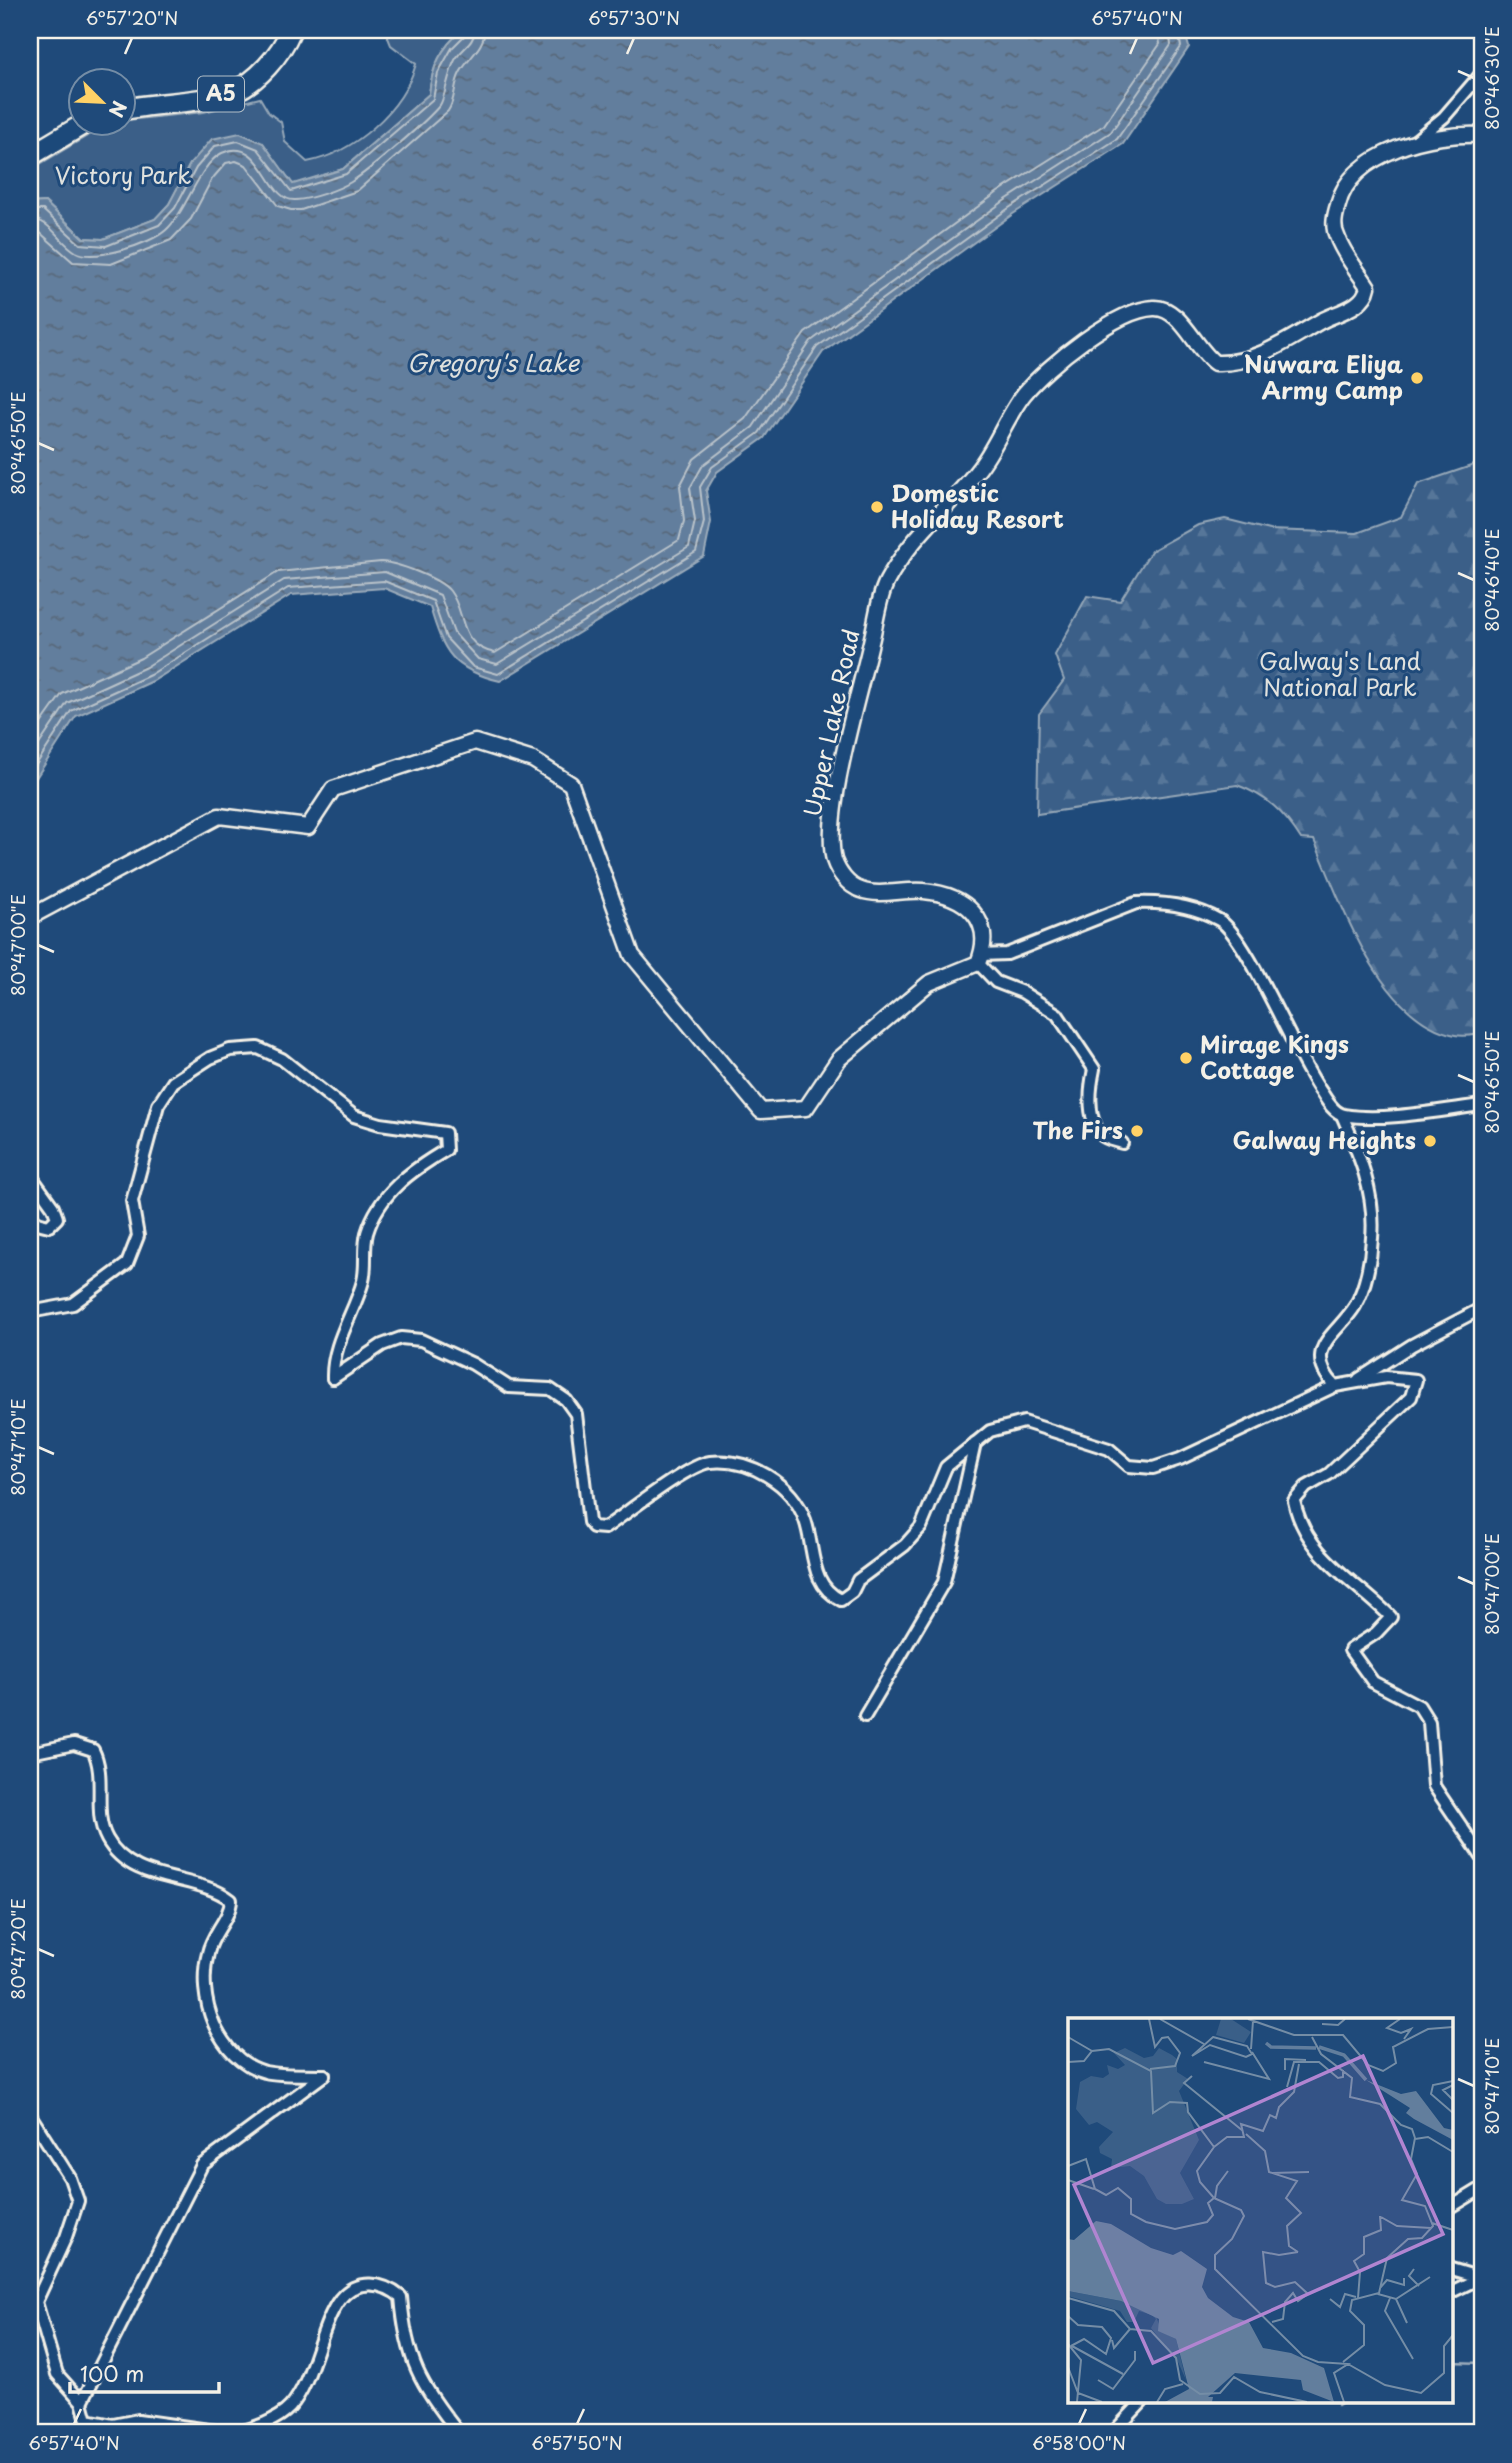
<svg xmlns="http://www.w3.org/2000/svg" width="1512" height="2463" viewBox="0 0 1512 2463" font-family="'Playpen Sans',sans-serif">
  <defs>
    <pattern id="forest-firs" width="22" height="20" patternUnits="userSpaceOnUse" patternTransform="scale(1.75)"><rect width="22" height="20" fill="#3a5f88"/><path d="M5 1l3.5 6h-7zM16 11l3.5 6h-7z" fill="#577699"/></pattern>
    <pattern id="water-ripples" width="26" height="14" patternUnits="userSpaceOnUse" patternTransform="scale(1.75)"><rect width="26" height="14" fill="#627e9d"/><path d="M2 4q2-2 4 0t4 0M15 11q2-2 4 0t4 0" fill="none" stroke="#58687a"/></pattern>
  </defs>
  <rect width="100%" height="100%" fill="#1f4a7a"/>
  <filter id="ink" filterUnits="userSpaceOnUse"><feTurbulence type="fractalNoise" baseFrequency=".0143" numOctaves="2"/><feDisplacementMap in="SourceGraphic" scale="14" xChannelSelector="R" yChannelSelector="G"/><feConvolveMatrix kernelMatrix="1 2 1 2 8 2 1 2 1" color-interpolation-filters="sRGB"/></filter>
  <g filter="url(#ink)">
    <path fill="url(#forest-firs)" stroke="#97a8b8" stroke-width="2" d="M1482,457V1034C1474,1035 1464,1037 1455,1035C1379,1020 1341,902 1314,840L1301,839C1284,812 1267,796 1237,785L1037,814L1039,714L1064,680L1055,655L1087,596L1120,601L1151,551L1198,525L1225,519L1269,530L1357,533L1401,517L1418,484L1471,466Z"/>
    <path fill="#3a5f88" stroke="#97a8b8" stroke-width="2" d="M385,30H462C441,48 432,66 429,94L343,169L293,185L263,143L190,164L169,204L155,219L103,239L84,238L45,202L30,203V170L94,132L127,120L204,112L260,98L269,113L281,122L285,142L307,162C354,153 403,110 416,64L391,45Z"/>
    <path fill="url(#water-ripples)" stroke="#9cacbb" stroke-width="2" d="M462,30H1184L1189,47L1123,144L1013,214L823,352L764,438L717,472L706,491L711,522L704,556L500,681C453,670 443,652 430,607L384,588L291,595L153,681L76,716L30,787V203L45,202L83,238L103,239L155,219L169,204L190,164L212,139L240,133L263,143L293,184L343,169L429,94C432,67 441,48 462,30Z"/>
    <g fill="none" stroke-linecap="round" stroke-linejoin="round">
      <g stroke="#bac3ca" stroke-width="2">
        <path d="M30,210H43L80,244L106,246L159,225L175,208L196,168L215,146L238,141L258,149L291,191L346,174L433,99L438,73L452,48L464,36L466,30"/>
        <path d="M30,219C50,219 59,242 76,252C94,262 151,244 166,230C187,211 199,164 222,153C264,134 266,203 296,200C311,199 338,190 351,182C370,170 426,122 440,105C445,98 448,73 455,60C462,48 474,44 475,30"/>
        <path d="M30,229L37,230L73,262L111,264L171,240L191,219L212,179L226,163L236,161L246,165L278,206L291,210H301L357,191L448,111C456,99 453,86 460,73C468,58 484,48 485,30"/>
        <path d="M30,739L62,694L141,658L278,572L381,562C396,562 441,579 450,591C467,613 457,645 495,653L679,540L684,521L680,486L694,459L745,419L805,333L998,192L1104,125L1160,44L1158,30"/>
        <path d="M30,758L67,703L146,667L284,580L385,572L440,595L454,633L478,659L497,664L689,547L695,521L690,488L703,465L753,427L811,341L1004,201L1111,132L1171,45L1169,30"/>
        <path d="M30,774L71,711L150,675L288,588L384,581L433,601L446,638L473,667L498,674L696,552L704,522L700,487L712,467L759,433L817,347L1009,208L1117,139L1181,47L1178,30"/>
      </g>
      <g stroke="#9cacbb" stroke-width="2.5">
        <path d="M1451,2362L1482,2363"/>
        <path d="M1338,2405L1343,2402"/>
      </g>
      <g stroke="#f4f1e8" stroke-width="16">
        <g id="street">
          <path d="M1415,141L1444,117L1482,73"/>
          <path d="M981,955L1007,954L1136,903C1163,902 1194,906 1219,920C1247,936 1296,1058 1322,1093C1327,1101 1334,1113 1344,1115C1382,1122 1443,1110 1482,1105"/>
          <path d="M978,963L996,982L1022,992L1057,1014L1094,1069C1090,1088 1086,1119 1102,1135C1106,1139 1116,1141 1122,1143"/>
          <path d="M1342,1115C1359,1154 1376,1194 1372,1238C1371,1259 1366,1287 1355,1306C1337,1335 1301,1349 1335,1386L1386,1377L1416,1380L1411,1397L1329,1474L1306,1487L1294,1501C1306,1557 1355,1580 1391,1617L1376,1633L1350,1650L1373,1682L1419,1706L1429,1722L1434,1786L1482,1857"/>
          <path d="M30,1175L53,1207L57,1218L49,1226L37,1223L30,1214"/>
          <path d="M30,1312L73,1304L127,1264L138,1236L132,1201L158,1105L173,1082L210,1058L230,1050L258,1048L282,1059L354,1116L380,1124L445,1133L446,1150C412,1170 379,1193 367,1233C363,1249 367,1266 363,1281C354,1314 332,1343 333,1378"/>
          <path d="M333,1378L382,1345L401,1338L421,1340L473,1364L509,1387L550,1389L566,1400L576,1414L589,1522L593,1527L605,1528C627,1513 687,1465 710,1462C749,1458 792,1483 805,1520C815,1548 809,1585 841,1600L852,1592L858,1580L905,1545L921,1527L946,1467L990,1431L1024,1422L1109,1449L1129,1466L1153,1468L1180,1459L1335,1386"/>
          <path d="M1359,1379L1412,1345L1482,1308"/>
          <path d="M865,1716L944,1582L975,1443"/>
          <path d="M30,1753L74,1744L93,1750C107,1777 92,1812 107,1839C132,1885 196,1873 231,1900C230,1919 212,1933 208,1953C196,1997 217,2059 265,2072C283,2076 306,2074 324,2075"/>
          <path d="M30,2115L70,2178L78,2201L66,2237L36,2302L57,2374L82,2402L87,2420L113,2425L138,2420L230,2433"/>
          <path d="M1451,2207L1482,2188"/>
          <path d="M1451,2269L1481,2278"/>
          <path d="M1451,2292L1482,2277"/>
          <path d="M82,2402L202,2165L324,2075"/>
          <path d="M237,2433C254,2428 277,2421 290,2407C314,2380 320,2325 340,2299C357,2278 383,2282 401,2297C406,2359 420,2385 459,2433"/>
          <path d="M1113,2433L1142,2402"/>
        </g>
      </g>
      <g stroke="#f4f1e8" stroke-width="19">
        <path id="secondary" d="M30,917L219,816L308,827L333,789L475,742L533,760L571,784L632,955L761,1111L806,1108L839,1059L929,983L978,963C996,920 965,895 924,891C905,889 879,897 861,890C848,886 838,872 834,860C822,814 860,692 871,642C876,623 878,598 887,581C909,539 948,508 977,471C996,448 1006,417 1024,394C1047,366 1117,309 1154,308C1181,307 1195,349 1215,363C1254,365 1289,339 1321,321C1338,312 1364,308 1368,287C1358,271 1343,254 1337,236C1332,226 1335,215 1338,205C1351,151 1434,132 1482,135"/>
      </g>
      <g stroke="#f4f1e8" stroke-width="24">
        <g id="highway">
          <path d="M122,110C156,102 199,104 232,92C257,83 281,54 291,30"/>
          <path d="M30,156L87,122"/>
        </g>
      </g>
      <use href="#street" stroke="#1f4a7a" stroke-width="10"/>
      <use href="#secondary" stroke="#1f4a7a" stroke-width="14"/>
      <use href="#highway" stroke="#1f4a7a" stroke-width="19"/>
    </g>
  </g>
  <path fill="none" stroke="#f4f1e8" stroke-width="2.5" d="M125,54L132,38M627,54L634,38M1130,54L1137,38M1458,71L1474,78M38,443L54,450M1458,573L1474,580M38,945L54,952M1458,1075L1474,1082M38,1447L54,1454M1458,1577L1474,1584M38,1949L54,1956M1458,2079L1474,2086M74,2424L81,2409M577,2424L584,2409M1079,2424L1086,2409"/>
  <g fill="#ffd166" stroke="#1f4a7a" stroke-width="2.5">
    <circle cx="1417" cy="378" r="7"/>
    <circle cx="877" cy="507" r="7"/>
    <circle cx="1186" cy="1058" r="7"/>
    <circle cx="1137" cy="1131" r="7"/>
    <circle cx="1430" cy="1141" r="7"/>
  </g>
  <g text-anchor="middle" stroke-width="6" stroke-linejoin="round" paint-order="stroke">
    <rect fill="#1f4a7a" stroke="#b4bfc7" stroke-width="2" x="198" y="76.5" width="46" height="35" rx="5"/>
    <g font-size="21" font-weight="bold" fill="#f4f1e8">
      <text x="221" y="101">A5</text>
    </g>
    <g font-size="23" fill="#e1e2de" stroke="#1f4a7a">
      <text x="123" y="184">Victory Park</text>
      <text x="1340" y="670">Galway's Land<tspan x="1340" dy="26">National Park</tspan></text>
    </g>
    <g font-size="23" font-weight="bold" fill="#f4f1e8" stroke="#1f4a7a" text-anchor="end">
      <text x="1403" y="373">Nuwara Eliya<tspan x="1403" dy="26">Army Camp</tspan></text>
      <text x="891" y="502" text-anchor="start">Domestic<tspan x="891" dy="26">Holiday Resort</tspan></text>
      <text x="1200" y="1053" text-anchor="start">Mirage Kings<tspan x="1200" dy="26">Cottage</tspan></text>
      <text x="1123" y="1139">The Firs</text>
      <text x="1416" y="1149">Galway Heights</text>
    </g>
    <g font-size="23" fill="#f4f1e8" stroke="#1f4a7a">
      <text transform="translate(832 723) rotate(-78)" y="8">Upper Lake Road</text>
    </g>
    <g font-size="24" font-style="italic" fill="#dee0dd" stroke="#1f4a7a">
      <text x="493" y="372">Gregory's Lake</text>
    </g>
  </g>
  <g transform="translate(1068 2018)">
    <rect width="385" height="385" fill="#1f4a7a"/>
    <path d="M153,1H163L183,14L176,25L148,17Z" fill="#3a5f88"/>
    <path d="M57,30L76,40L85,38L91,30L104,37L109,41V54L120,61L111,73L131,122L112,155L126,181L114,186H98L89,181L76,158L62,148L43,150L44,141L32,135L31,129L45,114L29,104L21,107L8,91L12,64L23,58L35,60L41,56L39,47L50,51L57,47L46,35Z" fill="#3a5f88"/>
    <path d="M0,273L53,283L87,296L94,314L108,321L118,362L110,344L83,310L88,301L84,297L71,293L66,304H59L52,293L0,278Z" fill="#3a5f88"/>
    <path d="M298,62L333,76L348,73L376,110L385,112V122L346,101L338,95L342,90ZM28,203L43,206L83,230L105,237L113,233L139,251L134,269L140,280L165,299L181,304L195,330L223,335L256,350L266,384L235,372L233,362L167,355L140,379H145L144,384H97L121,371L108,321L90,313L91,301L53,283L0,273V221L6,222Z" fill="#627e9d"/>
    <path fill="none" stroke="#627e9d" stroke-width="3.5" d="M198,25L203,29L248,30M251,29L276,37L298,62"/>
    <path fill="none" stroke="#748da6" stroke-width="2" d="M81,1L87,29L94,20L100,19L112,35L107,48L82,51M92,1L136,26M180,1L226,17H275L300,47L315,53L328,45L325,29L360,11L385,9M332,1L319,10L333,15L343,11L336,21M254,6L270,7L277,1M0,19L24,33M145,19L179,28L184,36L178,39L142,27L124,38ZM244,19L253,36L284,60L282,79L312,86L333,107L344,111L347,120M183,31L185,3M0,44L16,43L24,33L41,31L83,53L85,95L102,84L119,85L120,94L146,129L129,153L132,164L146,180M136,44L201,61L184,34M217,52V41L238,42M124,58L116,65L175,113M385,63L365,67L363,76L385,95M385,67L375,72L385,82M219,69L226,44H251L270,60L275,59V52M178,116L197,133L201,154L229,163L218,180L233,195L219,208L221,228L230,234M347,121L360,119L385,134M146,129L159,119H176L173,106L195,113L202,97L208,100L211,89L226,74L231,46M0,148L18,141L27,171L38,177L50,170L63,181V196L78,204L107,211L139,204L145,197L140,185L146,180L173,192L176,198L164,221L147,237V251L235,338L250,344L280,346L266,355L276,384M204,155L241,154M0,162L26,171M147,180L149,168L160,153M313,199L329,208L363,210M364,205L385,212M346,251L341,258L351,268M312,270L319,262L336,267V260M310,276L328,281L362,259M0,280L46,293L62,311L83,313L108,340L112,362L132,376L152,375L166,359L192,374L239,384M290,280L292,254L286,243L296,236V219L313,212L312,198M322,280L317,293L345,341M262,281L272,289L277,276L288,279M328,281L339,305M0,298L10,307L34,309L43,320L38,336L16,321L3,328M204,304L215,301L217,284L225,275L230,283L240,276L227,264L207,269L198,265L195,234L211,237L230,234M44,322L46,330L62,311M0,326L13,342L9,384M4,328L55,356M275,344L296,327V307L282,293L284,282L311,275L319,240L340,221L354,220L365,208L357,188L334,182L349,156L343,141L347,120M280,346L317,367L353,375L376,355V328L385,317M0,349L10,375L34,384M30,362L45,371L67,342V333M89,384L97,371L115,366"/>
    <path fill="#b185d1" fill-opacity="0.15" stroke="#b185d1" stroke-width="3.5" d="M295,38L375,216L85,345L6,167Z"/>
    <rect width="385" height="385" fill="none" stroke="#f4f1e8" stroke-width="3.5"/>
  </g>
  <rect width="1512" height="2463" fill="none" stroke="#1f4a7a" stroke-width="77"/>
  <g transform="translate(102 102) rotate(114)"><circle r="33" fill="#1f4a7a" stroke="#748da6" stroke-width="2"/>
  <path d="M0-5L12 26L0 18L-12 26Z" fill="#ffd166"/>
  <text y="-10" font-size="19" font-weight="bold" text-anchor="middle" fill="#f4f1e8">N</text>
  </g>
  <path d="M70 2382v10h149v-10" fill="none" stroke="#f4f1e8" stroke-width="3.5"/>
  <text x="80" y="2382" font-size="21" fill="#f4f1e8" stroke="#1f4a7a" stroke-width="5" paint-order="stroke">100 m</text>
  <rect x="38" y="38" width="1436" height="2386" fill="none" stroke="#f4f1e8" stroke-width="2.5"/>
  <g font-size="18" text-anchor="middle" fill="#f4f1e8">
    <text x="132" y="25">6°57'20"N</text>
    <text x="634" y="25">6°57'30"N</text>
    <text x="1137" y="25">6°57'40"N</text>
    <text transform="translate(1493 78) rotate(-90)" y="6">80°46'30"E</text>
    <text transform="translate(19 443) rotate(-90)" y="6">80°46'50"E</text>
    <text transform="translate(1493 580) rotate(-90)" y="6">80°46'40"E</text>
    <text transform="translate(19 945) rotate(-90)" y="6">80°47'00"E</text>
    <text transform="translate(1493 1082) rotate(-90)" y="6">80°46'50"E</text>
    <text transform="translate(19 1447) rotate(-90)" y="6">80°47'10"E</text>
    <text transform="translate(1493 1584) rotate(-90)" y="6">80°47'00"E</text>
    <text transform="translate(19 1949) rotate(-90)" y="6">80°47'20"E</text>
    <text transform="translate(1493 2086) rotate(-90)" y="6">80°47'10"E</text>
    <text x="74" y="2450">6°57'40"N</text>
    <text x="577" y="2450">6°57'50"N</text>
    <text x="1079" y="2450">6°58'00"N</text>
  </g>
</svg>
